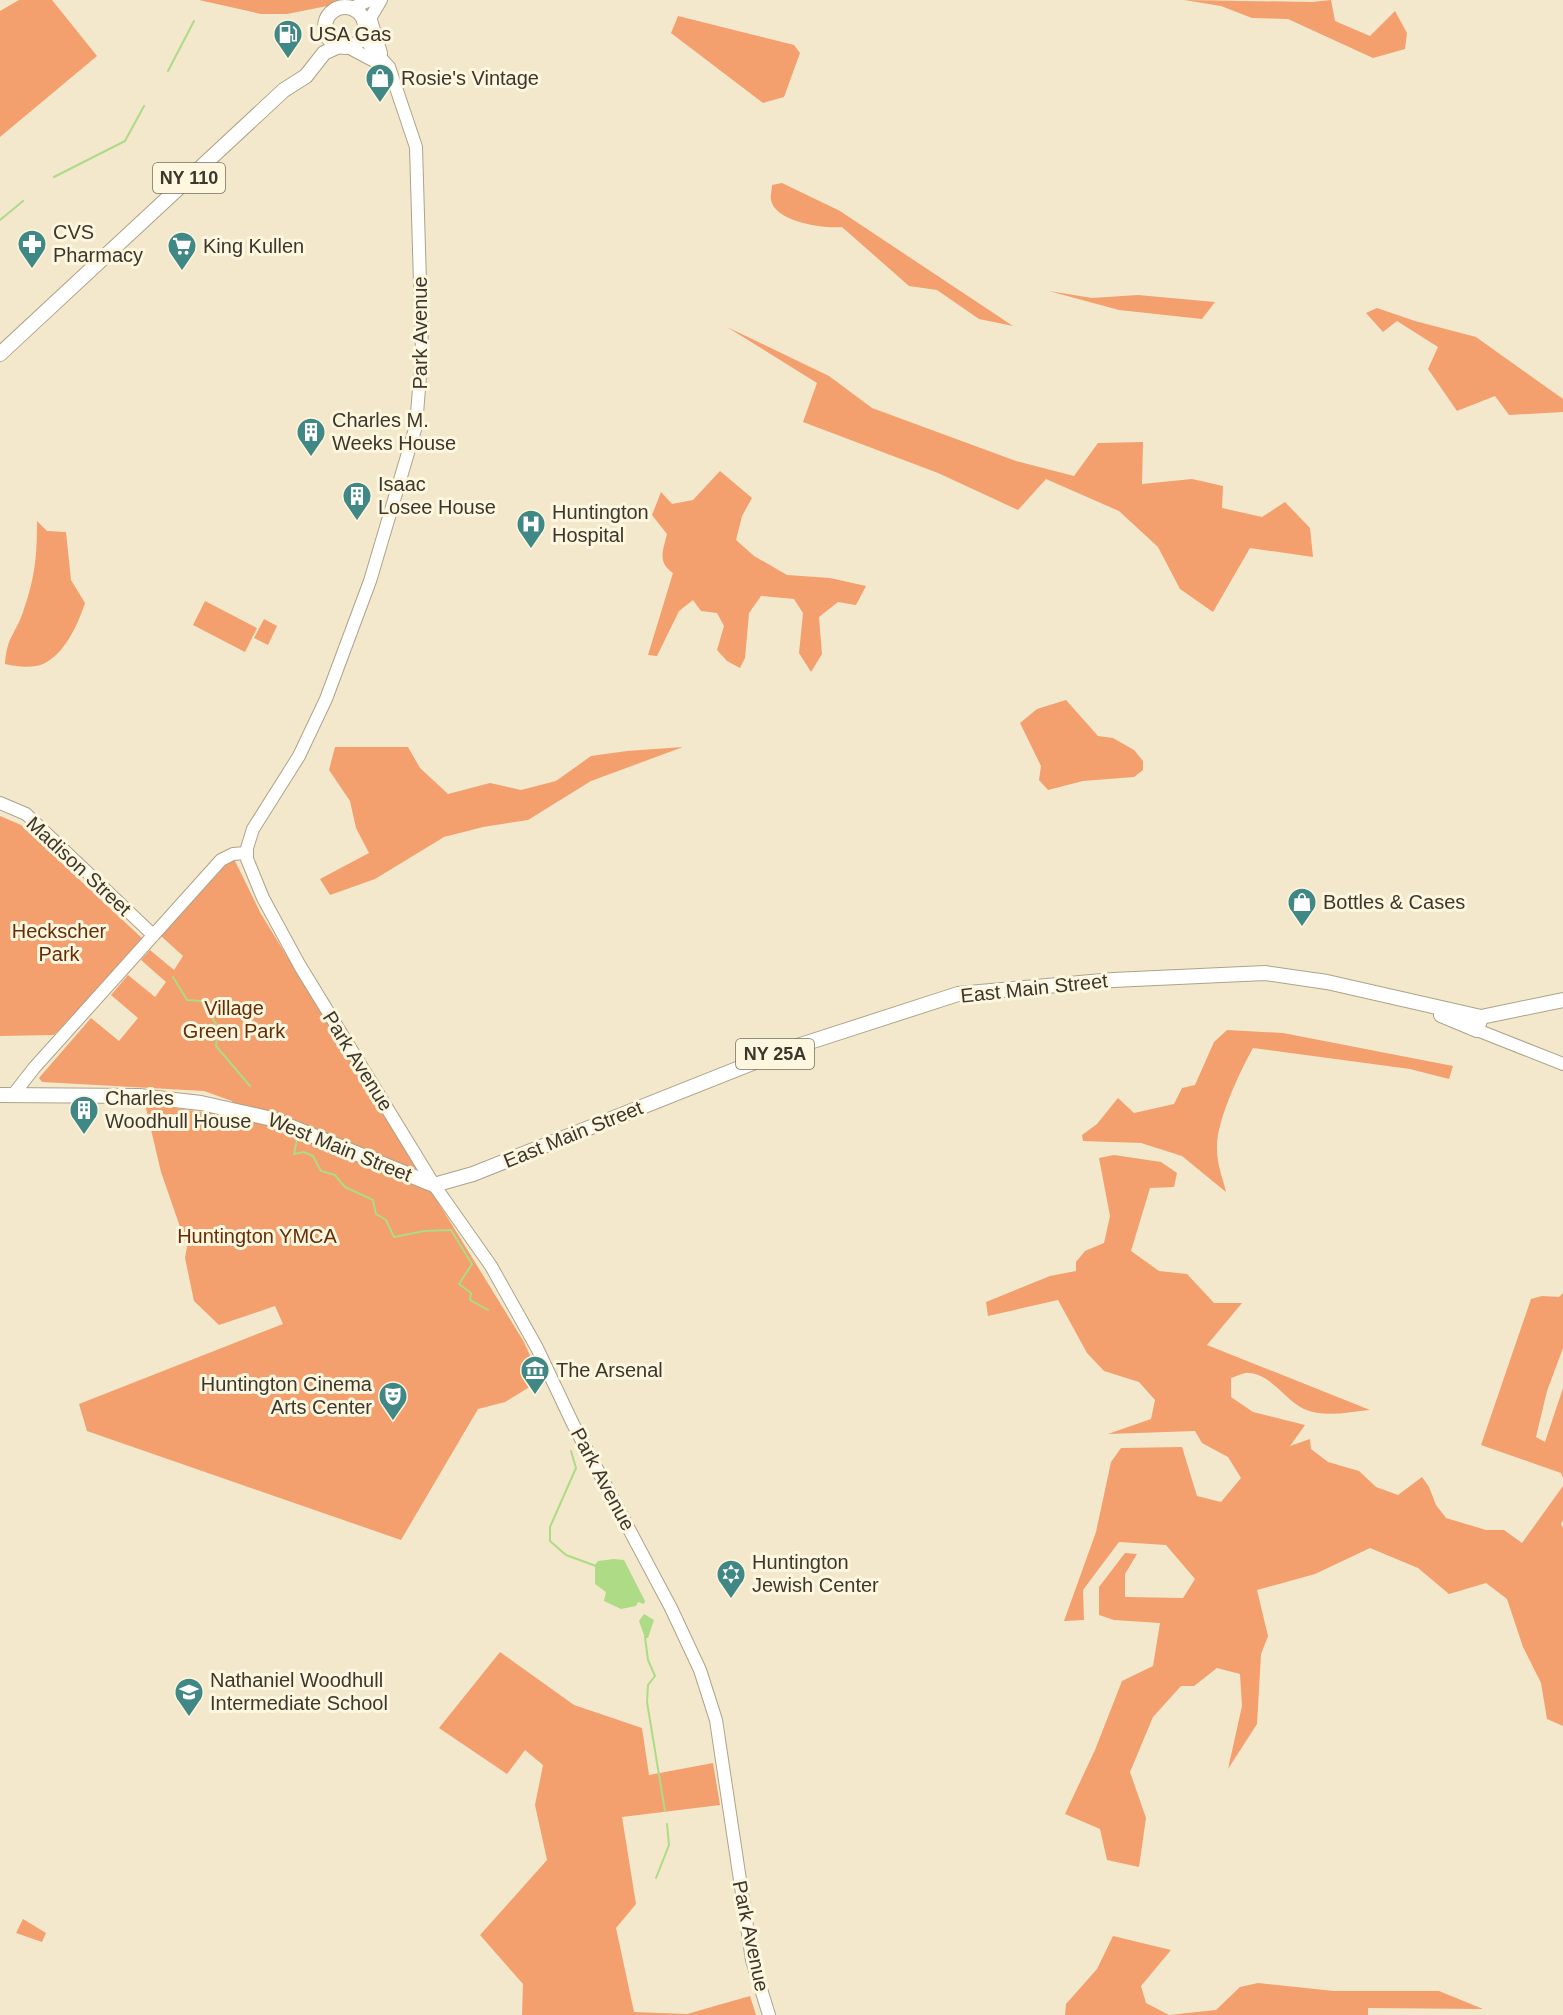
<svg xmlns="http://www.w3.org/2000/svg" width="1563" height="2015" viewBox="0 0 1563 2015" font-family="Helvetica,sans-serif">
  <rect width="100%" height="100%" fill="#f3e8cb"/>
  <g fill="#f39f6e">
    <path d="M19,0H52L97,56L0,137V11Z"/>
    <path d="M199,0H357L287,14H261Z"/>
    <path d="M1184,0L1312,2L1331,0L1335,21L1370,36L1395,11L1407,33L1405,49L1373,58L1288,19L1252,18L1221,6Z"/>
    <path d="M678,16L794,45L800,53L784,97L763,103L671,33Z"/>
    <path d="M782,183L840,211L1013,326L979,319L937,290L909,286L842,227C824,229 775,222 771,200C770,195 772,190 772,185Z"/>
    <path d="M1049,291L1092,298L1138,295L1215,302L1202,319L1119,310Z"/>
    <path d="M1377,308L1415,321L1476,337L1563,399V412L1509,415L1495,396L1457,411L1428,369L1438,347L1397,321L1383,332L1366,313Z"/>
    <path d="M727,327L829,376L872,408L1016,461L1074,476L1098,443L1143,442L1142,484L1192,479L1223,486L1222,508L1262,517L1285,502L1310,528L1313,557L1250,548L1213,612L1180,589L1158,547L1119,511L1046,479L1018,510L938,473L803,422L817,383Z"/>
    <path d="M720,471L752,498L742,516L736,540L754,556L787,575L830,578L866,586L856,605L838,602L819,617L822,654L811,672L799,653L803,613L794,599L761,596L749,613L745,658L740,668L727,661L717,650L724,626L717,613L701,611L693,600L679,611L657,656L648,655L673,573C657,562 663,551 667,534L652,515L661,492L672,504L693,500Z"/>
    <path d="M37,521L47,531L66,532L71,580L85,603C78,624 65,654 43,664C32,669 15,666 5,664C7,636 15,635 23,612C35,578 37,557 37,521Z"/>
    <path d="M205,601L257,628L245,652L193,625Z"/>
    <path d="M264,619L277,626L268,645L254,638Z"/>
    <path d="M1066,700L1098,736L1113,738L1134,750L1143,761V770L1134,777L1083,781L1048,790L1039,780L1041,766L1020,723L1037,709Z"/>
    <path d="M335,747H408L420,768L448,794L490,783L521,790L556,781L591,756L627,751L683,747L591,781L528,820L483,827L444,837L375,879L330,895L320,879L369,853L356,828L350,801L329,770Z"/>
    <path d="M0,816L21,825L144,940L54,1035L0,1036Z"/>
    <path d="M233,857L261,914L524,1342L541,1380L505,1402L478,1409L401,1540L87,1431L79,1404L283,1324L275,1306L219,1325L194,1301L185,1258L187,1247L161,1172L145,1104L238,1117L232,1101L204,1091L42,1082L39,1078L91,1018L119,1041L138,1018L111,995L128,975L155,997L166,982L141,960L150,950L174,970L183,956L161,936Z"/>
    <path d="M1227,1030L1283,1033L1453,1066L1449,1079L1410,1069L1253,1048C1240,1071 1215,1124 1217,1150C1217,1164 1223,1179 1226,1192L1182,1156L1141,1143L1083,1141L1082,1135L1097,1124L1118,1098L1134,1113L1174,1104L1182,1088L1195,1085L1214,1042Z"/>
    <path d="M1114,1155L1161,1162L1177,1173L1174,1187L1150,1188L1131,1251L1159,1271L1187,1274L1214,1303H1242L1207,1345L1370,1410C1349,1412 1324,1418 1304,1409C1285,1400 1271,1374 1249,1373C1244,1372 1236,1377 1231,1378V1397L1253,1412L1305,1425L1290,1446L1310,1439L1311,1449L1328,1462L1359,1471L1376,1487L1398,1495L1422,1477L1429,1487L1436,1505L1446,1518L1486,1530H1504L1522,1543L1563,1486V1520L1561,1524L1563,1528V1726L1547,1719L1541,1683L1523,1647L1507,1599L1486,1583L1449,1594L1418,1568L1370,1548L1315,1574L1257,1590L1268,1636L1261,1654L1257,1724L1228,1769L1242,1706L1240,1674L1217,1668L1194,1686H1181L1153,1717L1130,1772L1146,1818L1139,1867L1107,1860L1100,1829L1065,1814L1095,1750L1122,1681L1153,1666L1160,1623L1114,1620L1099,1615V1587L1125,1553L1137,1554L1125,1574V1597L1183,1598L1195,1579L1166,1545L1119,1542L1083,1590L1084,1620L1064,1621L1096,1532L1111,1462L1121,1448L1182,1447L1197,1496L1221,1502L1241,1478L1228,1457L1202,1443L1195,1431L1108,1434L1151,1419L1155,1400L1139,1382L1104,1371L1087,1353L1058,1300L988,1316L986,1302L1050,1276L1076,1271V1262L1085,1251L1104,1243L1110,1216L1099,1158Z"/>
    <path d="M1563,1293V1348L1547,1391L1536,1437L1545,1442L1563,1388V1478L1561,1473L1481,1445L1531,1299L1542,1296L1559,1297Z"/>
    <path d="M500,1652L574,1705L642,1728L649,1775L713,1763L720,1805L622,1817L636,1904L616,1928L634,2012L687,2014L750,1996L756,2015H522L523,1984L480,1935L547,1860L535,1805L543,1765L525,1750L507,1774L439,1728Z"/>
    <path d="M23,1919L46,1933L42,1942L16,1933Z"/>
    <path d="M1113,1936L1171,1950L1141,1986L1146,2003L1169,2015L1216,2010L1240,1987L1258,1983L1334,1991H1439L1483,2009L1368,2008V2015H1065L1066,2004L1097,1969Z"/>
  </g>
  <g fill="#addb86">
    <path d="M614,1559L624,1560L645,1601L644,1604L638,1602L636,1606L621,1609L604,1601L606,1592L595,1584V1565L598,1561Z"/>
    <path d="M644,1614L654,1620L648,1638H645L639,1621Z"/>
  </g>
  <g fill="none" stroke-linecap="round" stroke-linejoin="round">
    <g stroke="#addb86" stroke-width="2">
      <path d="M168,71L194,21"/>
      <path d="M54,177L125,141L144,106"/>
      <path d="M0,220L23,201"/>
      <path d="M173,977L187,1000L202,1001L218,1027L216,1046L250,1086"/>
      <path d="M297,1140L294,1154L304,1152L313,1156L321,1171L335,1175L345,1187L373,1200L376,1214L386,1220L394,1237L424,1231L451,1230L472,1264L459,1284L471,1293L470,1300L488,1310"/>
      <path d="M571,1451L576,1468L550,1527V1541L566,1555L596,1566"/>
      <path d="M645,1637L648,1660L655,1676L648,1685L647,1702L665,1811"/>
      <path d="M656,1878L669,1845L667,1824"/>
    </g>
    <g stroke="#ada388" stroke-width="14">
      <g id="secondary">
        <path d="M352,8L370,0"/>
        <path d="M370,17L381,53"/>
        <path d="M368,22L381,0"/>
        <path d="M363,35L370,46L389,67L416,147L422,351L416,426L370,581L326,699L299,756L253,829L247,848V859L263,898L300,966L434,1185L491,1266L537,1348L573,1424L671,1608L700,1670L716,1720L752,1960L769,2015"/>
        <path d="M348,47L376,62"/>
        <path d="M0,803L26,814L153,935"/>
        <path d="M1477,1030L1563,1064"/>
        <path d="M13,1095L34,1068L221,860L233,854L246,853"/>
      </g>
    </g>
    <g stroke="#ada388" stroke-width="16">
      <g id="primary">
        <circle cx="345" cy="27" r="20"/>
        <path d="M0,354L284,90L306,76L324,53L339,46"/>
        <path d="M1441,1015L1477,1030L1481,1017"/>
        <path d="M0,1095L139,1096L201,1103L272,1119L434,1185L473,1174L785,1050L958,994L1113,980L1265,973L1327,982L1481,1017L1563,1000"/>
      </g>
    </g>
    <use href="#secondary" stroke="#fff" stroke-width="12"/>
    <use href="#primary" stroke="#fff" stroke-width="14"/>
  </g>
  <defs>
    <g id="fuel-pin" transform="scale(1.5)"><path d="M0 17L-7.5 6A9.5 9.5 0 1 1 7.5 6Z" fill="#408886" stroke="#fef6de"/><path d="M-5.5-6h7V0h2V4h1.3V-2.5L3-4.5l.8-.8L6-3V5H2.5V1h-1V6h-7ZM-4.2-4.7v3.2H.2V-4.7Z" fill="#fff"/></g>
    <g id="shop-pin" transform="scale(1.5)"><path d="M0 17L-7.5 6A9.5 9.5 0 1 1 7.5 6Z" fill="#408886" stroke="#fef6de"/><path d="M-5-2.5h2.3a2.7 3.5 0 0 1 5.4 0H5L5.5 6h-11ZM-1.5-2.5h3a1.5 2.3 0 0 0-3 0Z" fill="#fff"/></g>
    <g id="pharmacy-pin" transform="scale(1.5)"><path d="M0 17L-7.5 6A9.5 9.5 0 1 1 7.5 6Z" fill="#408886" stroke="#fef6de"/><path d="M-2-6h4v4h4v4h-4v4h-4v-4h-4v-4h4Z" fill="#fff"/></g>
    <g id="supermarket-pin" transform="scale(1.5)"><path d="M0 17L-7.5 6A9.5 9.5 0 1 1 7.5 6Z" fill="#408886" stroke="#fef6de"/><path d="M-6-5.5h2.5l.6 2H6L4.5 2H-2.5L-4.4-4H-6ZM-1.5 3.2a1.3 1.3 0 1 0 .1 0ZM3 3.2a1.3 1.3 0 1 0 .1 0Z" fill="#fff"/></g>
    <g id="building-pin" transform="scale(1.5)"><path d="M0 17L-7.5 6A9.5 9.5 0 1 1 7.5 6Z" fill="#408886" stroke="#fef6de"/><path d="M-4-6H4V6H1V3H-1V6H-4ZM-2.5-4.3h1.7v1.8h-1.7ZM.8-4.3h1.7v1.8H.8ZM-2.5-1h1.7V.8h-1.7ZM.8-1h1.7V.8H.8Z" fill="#fff"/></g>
    <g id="hospital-pin" transform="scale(1.5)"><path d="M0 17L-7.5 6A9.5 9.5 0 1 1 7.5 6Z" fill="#408886" stroke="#fef6de"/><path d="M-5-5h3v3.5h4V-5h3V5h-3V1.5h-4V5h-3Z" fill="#fff"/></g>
    <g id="museum-pin" transform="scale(1.5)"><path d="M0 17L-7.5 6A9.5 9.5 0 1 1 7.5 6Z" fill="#408886" stroke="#fef6de"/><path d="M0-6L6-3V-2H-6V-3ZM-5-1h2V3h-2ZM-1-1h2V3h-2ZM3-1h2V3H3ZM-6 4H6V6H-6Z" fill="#fff"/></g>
    <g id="theatre-pin" transform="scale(1.5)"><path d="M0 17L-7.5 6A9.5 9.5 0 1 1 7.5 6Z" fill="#408886" stroke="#fef6de"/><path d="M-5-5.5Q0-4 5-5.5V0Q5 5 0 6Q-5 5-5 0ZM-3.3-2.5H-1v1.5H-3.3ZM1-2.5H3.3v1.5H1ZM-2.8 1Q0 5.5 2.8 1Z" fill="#fff"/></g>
    <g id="synagogue-pin" transform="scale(1.5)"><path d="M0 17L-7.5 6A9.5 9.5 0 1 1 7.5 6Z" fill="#408886" stroke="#fef6de"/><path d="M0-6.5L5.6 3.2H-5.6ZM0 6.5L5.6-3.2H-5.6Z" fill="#fff"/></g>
    <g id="school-pin" transform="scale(1.5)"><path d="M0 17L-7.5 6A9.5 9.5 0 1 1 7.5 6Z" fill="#408886" stroke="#fef6de"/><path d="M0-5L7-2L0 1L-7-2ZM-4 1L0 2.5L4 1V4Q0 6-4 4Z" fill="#fff"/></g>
  </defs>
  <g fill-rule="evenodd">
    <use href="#fuel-pin" x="288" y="34"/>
    <use href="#shop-pin" x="380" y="78"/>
    <use href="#pharmacy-pin" x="32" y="244"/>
    <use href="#supermarket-pin" x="182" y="246"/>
    <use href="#building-pin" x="311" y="432"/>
    <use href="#building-pin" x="357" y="496"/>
    <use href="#hospital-pin" x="531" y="524"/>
    <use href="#shop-pin" x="1302" y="902"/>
    <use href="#building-pin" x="84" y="1110"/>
    <use href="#museum-pin" x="535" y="1370"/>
    <use href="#theatre-pin" x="393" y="1396"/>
    <use href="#synagogue-pin" x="731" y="1574"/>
    <use href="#school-pin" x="189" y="1692"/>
  </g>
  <g text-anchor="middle" stroke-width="6" stroke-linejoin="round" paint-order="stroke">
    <g fill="#fef6de" stroke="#767061" stroke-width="1.5">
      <rect x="153" y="163" width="72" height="30" rx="4.5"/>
      <rect x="736" y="1039" width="78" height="30" rx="4.5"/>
    </g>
    <g font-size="18" font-weight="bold" fill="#3b372c">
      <text x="189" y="184">NY 110</text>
      <text x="775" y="1060">NY 25A</text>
    </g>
    <g font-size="20" fill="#3b372c" stroke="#fef6de" text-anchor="start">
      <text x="309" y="41">USA Gas</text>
      <text x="401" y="85">Rosie's Vintage</text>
      <text x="53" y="239">CVS<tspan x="53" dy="23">Pharmacy</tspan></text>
      <text x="203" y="253">King Kullen</text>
      <text x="332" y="427">Charles M.<tspan x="332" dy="23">Weeks House</tspan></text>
      <text x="378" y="491">Isaac<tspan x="378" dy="23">Losee House</tspan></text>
      <text x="552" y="519">Huntington<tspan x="552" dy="23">Hospital</tspan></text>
      <text x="1323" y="909">Bottles &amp; Cases</text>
      <text x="105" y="1105">Charles<tspan x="105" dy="23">Woodhull House</tspan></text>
      <text x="556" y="1377">The Arsenal</text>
      <text x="372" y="1391" text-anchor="end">Huntington Cinema<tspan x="372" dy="23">Arts Center</tspan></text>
      <text x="752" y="1569">Huntington<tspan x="752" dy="23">Jewish Center</tspan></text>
      <text x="210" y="1687">Nathaniel Woodhull<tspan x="210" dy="23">Intermediate School</tspan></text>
    </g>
    <g font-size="20" fill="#3b372c" stroke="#fef6de">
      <text transform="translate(420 333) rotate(-90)" y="7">Park Avenue</text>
      <text transform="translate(79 866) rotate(43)" y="7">Madison Street</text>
      <text transform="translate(1034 988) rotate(-6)" y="7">East Main Street</text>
      <text transform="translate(358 1061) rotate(58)" y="7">Park Avenue</text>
      <text transform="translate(573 1134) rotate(-22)" y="7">East Main Street</text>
      <text transform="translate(340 1147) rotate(22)" y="7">West Main Street</text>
      <text transform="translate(603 1479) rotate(62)" y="7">Park Avenue</text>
      <text transform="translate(751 1936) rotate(78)" y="7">Park Avenue</text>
    </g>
    <g font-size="20" fill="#642e06" stroke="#fef6de">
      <text x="59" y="938">Heckscher<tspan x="59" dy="23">Park</tspan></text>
      <text x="234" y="1015">Village<tspan x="234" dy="23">Green Park</tspan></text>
      <text x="257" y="1243">Huntington YMCA</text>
    </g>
  </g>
</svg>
